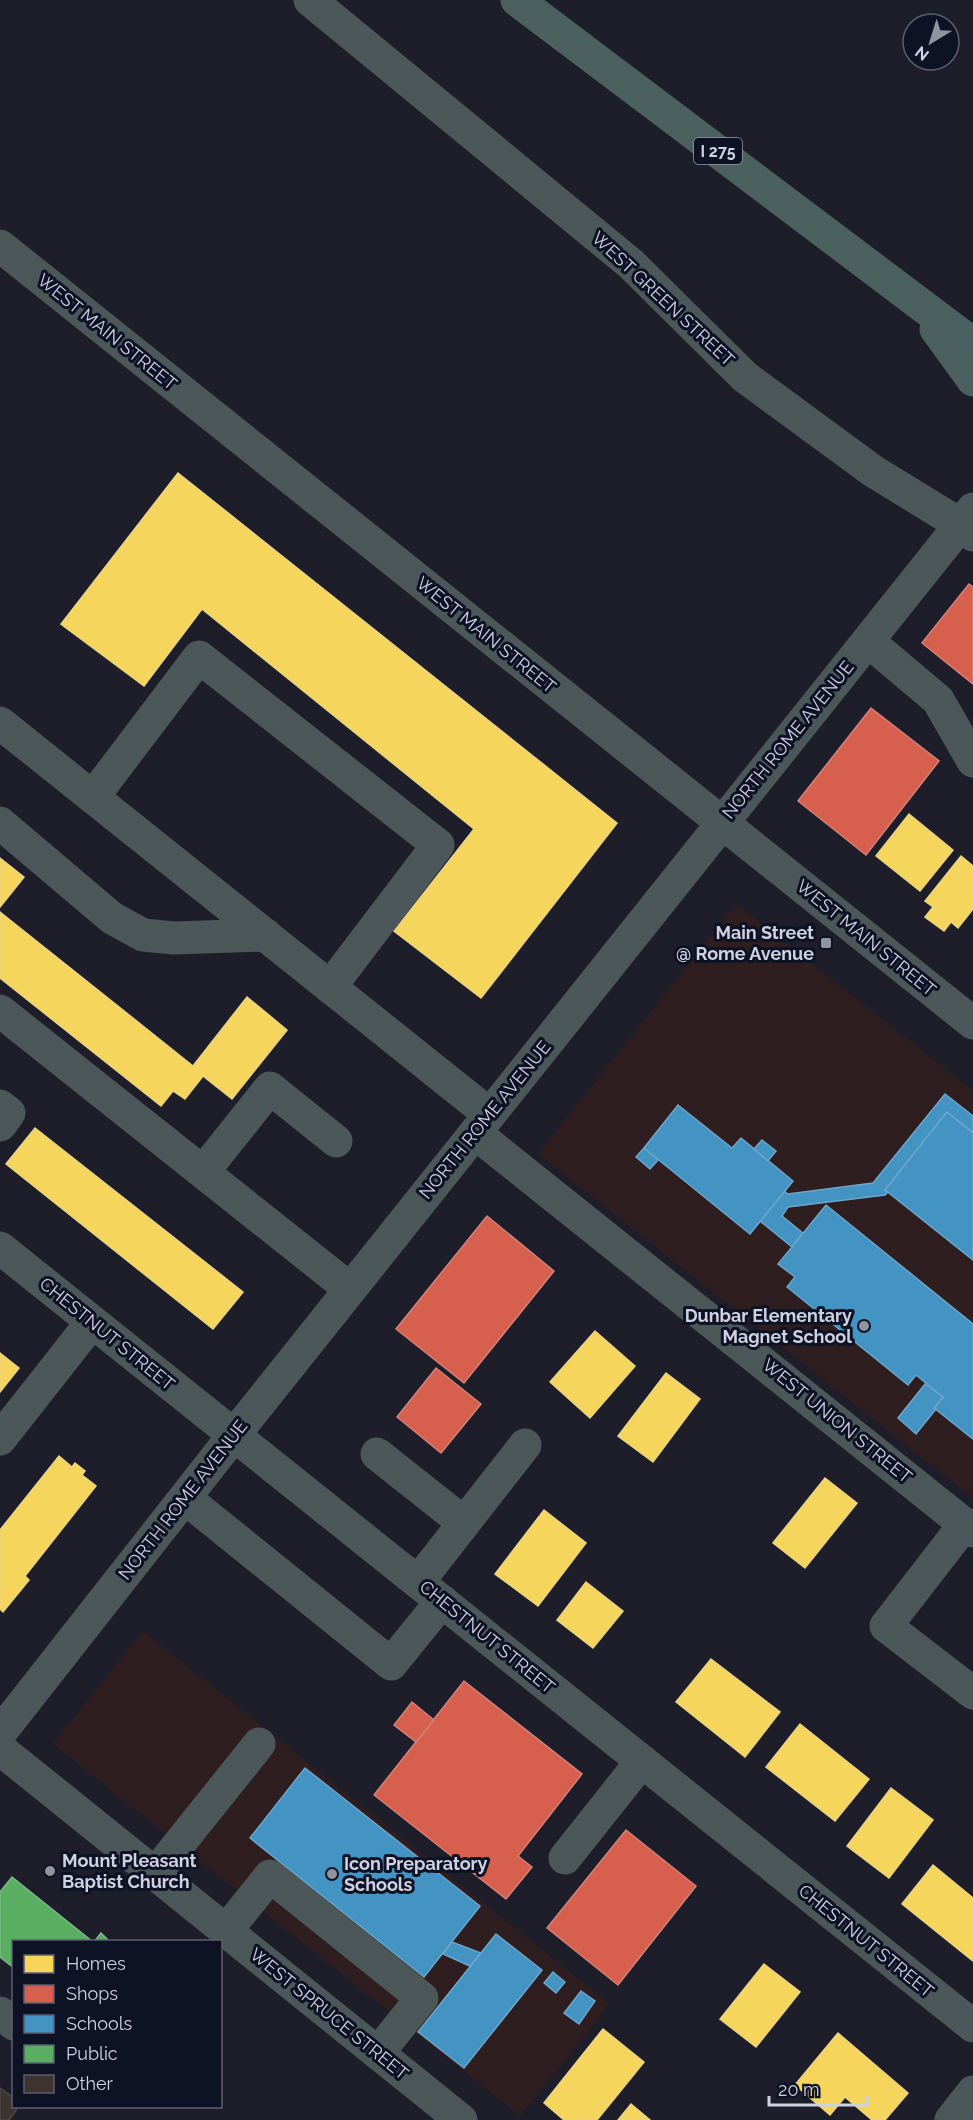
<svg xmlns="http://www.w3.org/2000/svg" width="973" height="2120" viewBox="0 0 973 2120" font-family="Raleway,sans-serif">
  <rect width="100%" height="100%" fill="#1d1e29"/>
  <g fill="#2e1e1f">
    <path d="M736,904L973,1091V1498L538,1154Z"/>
    <path d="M143,1631L610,2004L520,2116L53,1744Z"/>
  </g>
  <g fill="#f6d55c" stroke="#ead484" stroke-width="1.5">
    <path d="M178,473L617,823L481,998L394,931L474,829L202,609L144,686L61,624Z"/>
    <path d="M909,814L953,850L920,891L876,856Z"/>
    <path d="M961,856L973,866V909L958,928L951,922L944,931L925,917L933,907L925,901Z"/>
    <path d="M0,858L24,877L0,907Z"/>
    <path d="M0,912L193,1066L247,997L287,1030L232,1099L203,1076L185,1099L173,1091L161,1106L0,978Z"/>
    <path d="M35,1128L243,1292L213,1329L6,1164Z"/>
    <path d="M595,1331L635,1366L590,1418L550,1382Z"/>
    <path d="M0,1353L19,1368L0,1392Z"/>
    <path d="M666,1373L700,1399L653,1462L618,1436Z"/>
    <path d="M59,1456L72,1467L75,1463L85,1471L82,1475L96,1486L25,1576L29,1580L3,1612L0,1609V1530Z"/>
    <path d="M825,1478L857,1503L805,1568L773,1543Z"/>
    <path d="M544,1510L586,1543L538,1606L495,1574Z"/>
    <path d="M586,1582L623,1611L593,1648L557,1620Z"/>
    <path d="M711,1659L780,1712L745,1757L676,1702Z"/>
    <path d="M800,1724L869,1779L835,1821L766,1767Z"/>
    <path d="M891,1788L933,1820L889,1878L847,1846Z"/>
    <path d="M933,1865L973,1898V1961L902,1904Z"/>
    <path d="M764,1964L800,1992L756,2047L720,2019Z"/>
    <path d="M603,2029L644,2062L597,2120H564L544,2103Z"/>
    <path d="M838,2033L908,2093L885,2120H872L845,2097L830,2115L795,2085Z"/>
    <path d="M631,2104L650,2120H618Z"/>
  </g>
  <g fill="#d6604d" stroke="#d48279" stroke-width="1.5">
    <path d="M969,584L973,587V684L922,643Z"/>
    <path d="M871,708L939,761L866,855L798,801Z"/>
    <path d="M487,1216L554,1271L464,1383L396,1329Z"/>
    <path d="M436,1368L481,1404L441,1453L397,1417Z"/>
    <path d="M464,1681L582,1774L518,1856L532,1867L506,1899L374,1795Z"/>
    <path d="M412,1702L434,1720L416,1742L394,1725Z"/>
    <path d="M626,1830L696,1886L618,1985L547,1928Z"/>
  </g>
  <g fill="#4393c3" stroke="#6da6cc" stroke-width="1.5">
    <path d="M945,1094L973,1116V1133L947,1112L885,1190L888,1192L885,1195L788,1207L782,1216L803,1233L792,1247L760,1221L784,1191L788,1194L873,1183Z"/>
    <path d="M678,1105L732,1148L741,1138L793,1181L750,1234L644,1148Z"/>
    <path d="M947,1112L973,1133V1260L885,1190Z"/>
    <path d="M762,1140L776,1151L768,1161L754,1149Z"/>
    <path d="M644,1148L658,1160L650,1169L636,1157Z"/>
    <path d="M826,1205L973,1324V1439L934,1408L943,1397L916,1375L908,1385L787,1287L795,1277L778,1264Z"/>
    <path d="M925,1384L943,1397L934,1408L936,1409L916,1434L898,1418Z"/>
    <path d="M305,1768L480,1906L424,1977L250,1838Z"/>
    <path d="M496,1934L542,1970L464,2068L418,2032Z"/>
    <path d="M452,1942L481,1953L470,1966L443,1954Z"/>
    <path d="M553,1972L565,1982L556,1993L544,1983Z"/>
    <path d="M581,1991L595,2001L579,2024L564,2013Z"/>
  </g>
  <g fill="#5aae61" stroke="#7db987" stroke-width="1.5">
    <path d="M12,1877L93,1942H14V1968L0,1957V1892Z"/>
    <path d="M101,1933L110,1942H94Z"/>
  </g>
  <path fill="#3f332f" stroke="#4b4749" stroke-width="1.5" d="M0,2088L14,2098V2106H19L9,2120H0Z"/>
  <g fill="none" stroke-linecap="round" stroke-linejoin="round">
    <g stroke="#4c5759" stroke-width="33">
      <path d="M310,0L631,264L745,377L873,471L961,525L973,535"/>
      <path d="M0,246L973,1023"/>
      <path d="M868,641L938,700L973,761"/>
      <path d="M0,723L489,1114"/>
      <path d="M93,797L199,657L438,845L330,987"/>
      <path d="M0,823L112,918L143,935L174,938L266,935"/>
      <path d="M0,1011L350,1289"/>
      <path d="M0,1106L9,1113L0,1125"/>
      <path d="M475,1133L973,1531"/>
      <path d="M203,1172L270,1088L336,1141"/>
      <path d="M0,1248L973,2026"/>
      <path d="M0,1439L92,1322"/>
      <path d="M377,1454L464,1523"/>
      <path d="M185,1498L391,1664L442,1601"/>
      <path d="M965,1524L886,1626L973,1693"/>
      <path d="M418,1582L525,1445"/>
      <path d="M0,1733L234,1435L973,509"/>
      <path d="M0,1749L461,2120"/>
      <path d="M565,1858L642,1761"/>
      <path d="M155,1874L259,1744"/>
      <path d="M226,1931L270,1876L422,1998L378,2053"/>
      <path d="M0,2013L14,2024"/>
      <path d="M951,2120L973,2092"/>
    </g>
    <g stroke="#4b6160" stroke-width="33">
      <path d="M517,0L973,344"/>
      <path d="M936,329L973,380"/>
    </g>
  </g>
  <g fill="#9093a0" stroke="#0e1225" stroke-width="2">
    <rect x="820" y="937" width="12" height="12" rx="3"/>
    <circle cx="864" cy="1326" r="6"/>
    <circle cx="50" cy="1871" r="6"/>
    <circle cx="332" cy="1874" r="6"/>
  </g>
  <g text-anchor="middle" stroke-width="6" stroke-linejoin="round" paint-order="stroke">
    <rect fill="#0e1225" stroke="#9498a8" stroke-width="1.5" x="694" y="138" width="48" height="26" rx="4.5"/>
    <g font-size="16" font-weight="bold" fill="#ced2e0">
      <text x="718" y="157">I 275</text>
    </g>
    <g font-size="18" fill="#ced2e0" stroke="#0e1225">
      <text transform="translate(663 299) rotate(43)" y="6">WEST GREEN STREET</text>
      <text transform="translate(107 332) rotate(39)" y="6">WEST MAIN STREET</text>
      <text transform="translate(486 635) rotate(39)" y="6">WEST MAIN STREET</text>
      <text transform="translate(788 740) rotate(-51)" y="6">NORTH ROME AVENUE</text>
      <text transform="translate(866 938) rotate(39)" y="6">WEST MAIN STREET</text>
      <text transform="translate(485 1120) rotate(-51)" y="6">NORTH ROME AVENUE</text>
      <text transform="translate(107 1334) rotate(39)" y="6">CHESTNUT STREET</text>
      <text transform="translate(837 1421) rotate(39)" y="6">WEST UNION STREET</text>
      <text transform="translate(183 1500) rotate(-52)" y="6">NORTH ROME AVENUE</text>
      <text transform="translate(487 1637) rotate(39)" y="6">CHESTNUT STREET</text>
      <text transform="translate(866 1941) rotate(39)" y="6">CHESTNUT STREET</text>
      <text transform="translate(329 2014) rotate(39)" y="6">WEST SPRUCE STREET</text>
    </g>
    <g font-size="18" font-weight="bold" fill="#ced2e0" stroke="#0e1225" text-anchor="end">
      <text x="814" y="939">Main Street<tspan x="814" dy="21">@ Rome Avenue</tspan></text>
      <text x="852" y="1322">Dunbar Elementary<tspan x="852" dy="21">Magnet School</tspan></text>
      <text x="62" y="1867" text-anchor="start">Mount Pleasant<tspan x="62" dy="21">Baptist Church</tspan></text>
      <text x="344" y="1870" text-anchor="start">Icon Preparatory<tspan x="344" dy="21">Schools</tspan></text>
    </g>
  </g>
  <rect x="12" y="1940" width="210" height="168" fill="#0e1225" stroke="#5b5f70" stroke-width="1.5"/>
  <rect x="24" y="1955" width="30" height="18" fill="#f6d55c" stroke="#5b5f70" stroke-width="1.5"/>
  <text x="66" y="1970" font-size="18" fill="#ced2e0">Homes</text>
  <rect x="24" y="1985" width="30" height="18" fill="#d6604d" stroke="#5b5f70" stroke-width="1.5"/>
  <text x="66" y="2000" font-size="18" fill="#ced2e0">Shops</text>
  <rect x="24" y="2015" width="30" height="18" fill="#4393c3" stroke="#5b5f70" stroke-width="1.5"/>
  <text x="66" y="2030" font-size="18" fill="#ced2e0">Schools</text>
  <rect x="24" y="2045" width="30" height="18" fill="#5aae61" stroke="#5b5f70" stroke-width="1.5"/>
  <text x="66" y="2060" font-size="18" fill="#ced2e0">Public</text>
  <rect x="24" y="2075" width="30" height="18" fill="#3f332f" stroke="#5b5f70" stroke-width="1.5"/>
  <text x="66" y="2090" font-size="18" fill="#ced2e0">Other</text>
  <g transform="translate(931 42) rotate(218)"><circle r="28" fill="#0e1225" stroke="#5b5f70" stroke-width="1.5"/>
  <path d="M0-4.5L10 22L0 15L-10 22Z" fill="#9093a0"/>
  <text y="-9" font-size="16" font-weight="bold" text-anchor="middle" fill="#ced2e0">N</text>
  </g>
  <path d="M769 2096v9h98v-9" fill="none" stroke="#ced2e0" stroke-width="3"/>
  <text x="778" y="2096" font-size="18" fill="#ced2e0" stroke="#0e1225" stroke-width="4.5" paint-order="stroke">20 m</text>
</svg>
